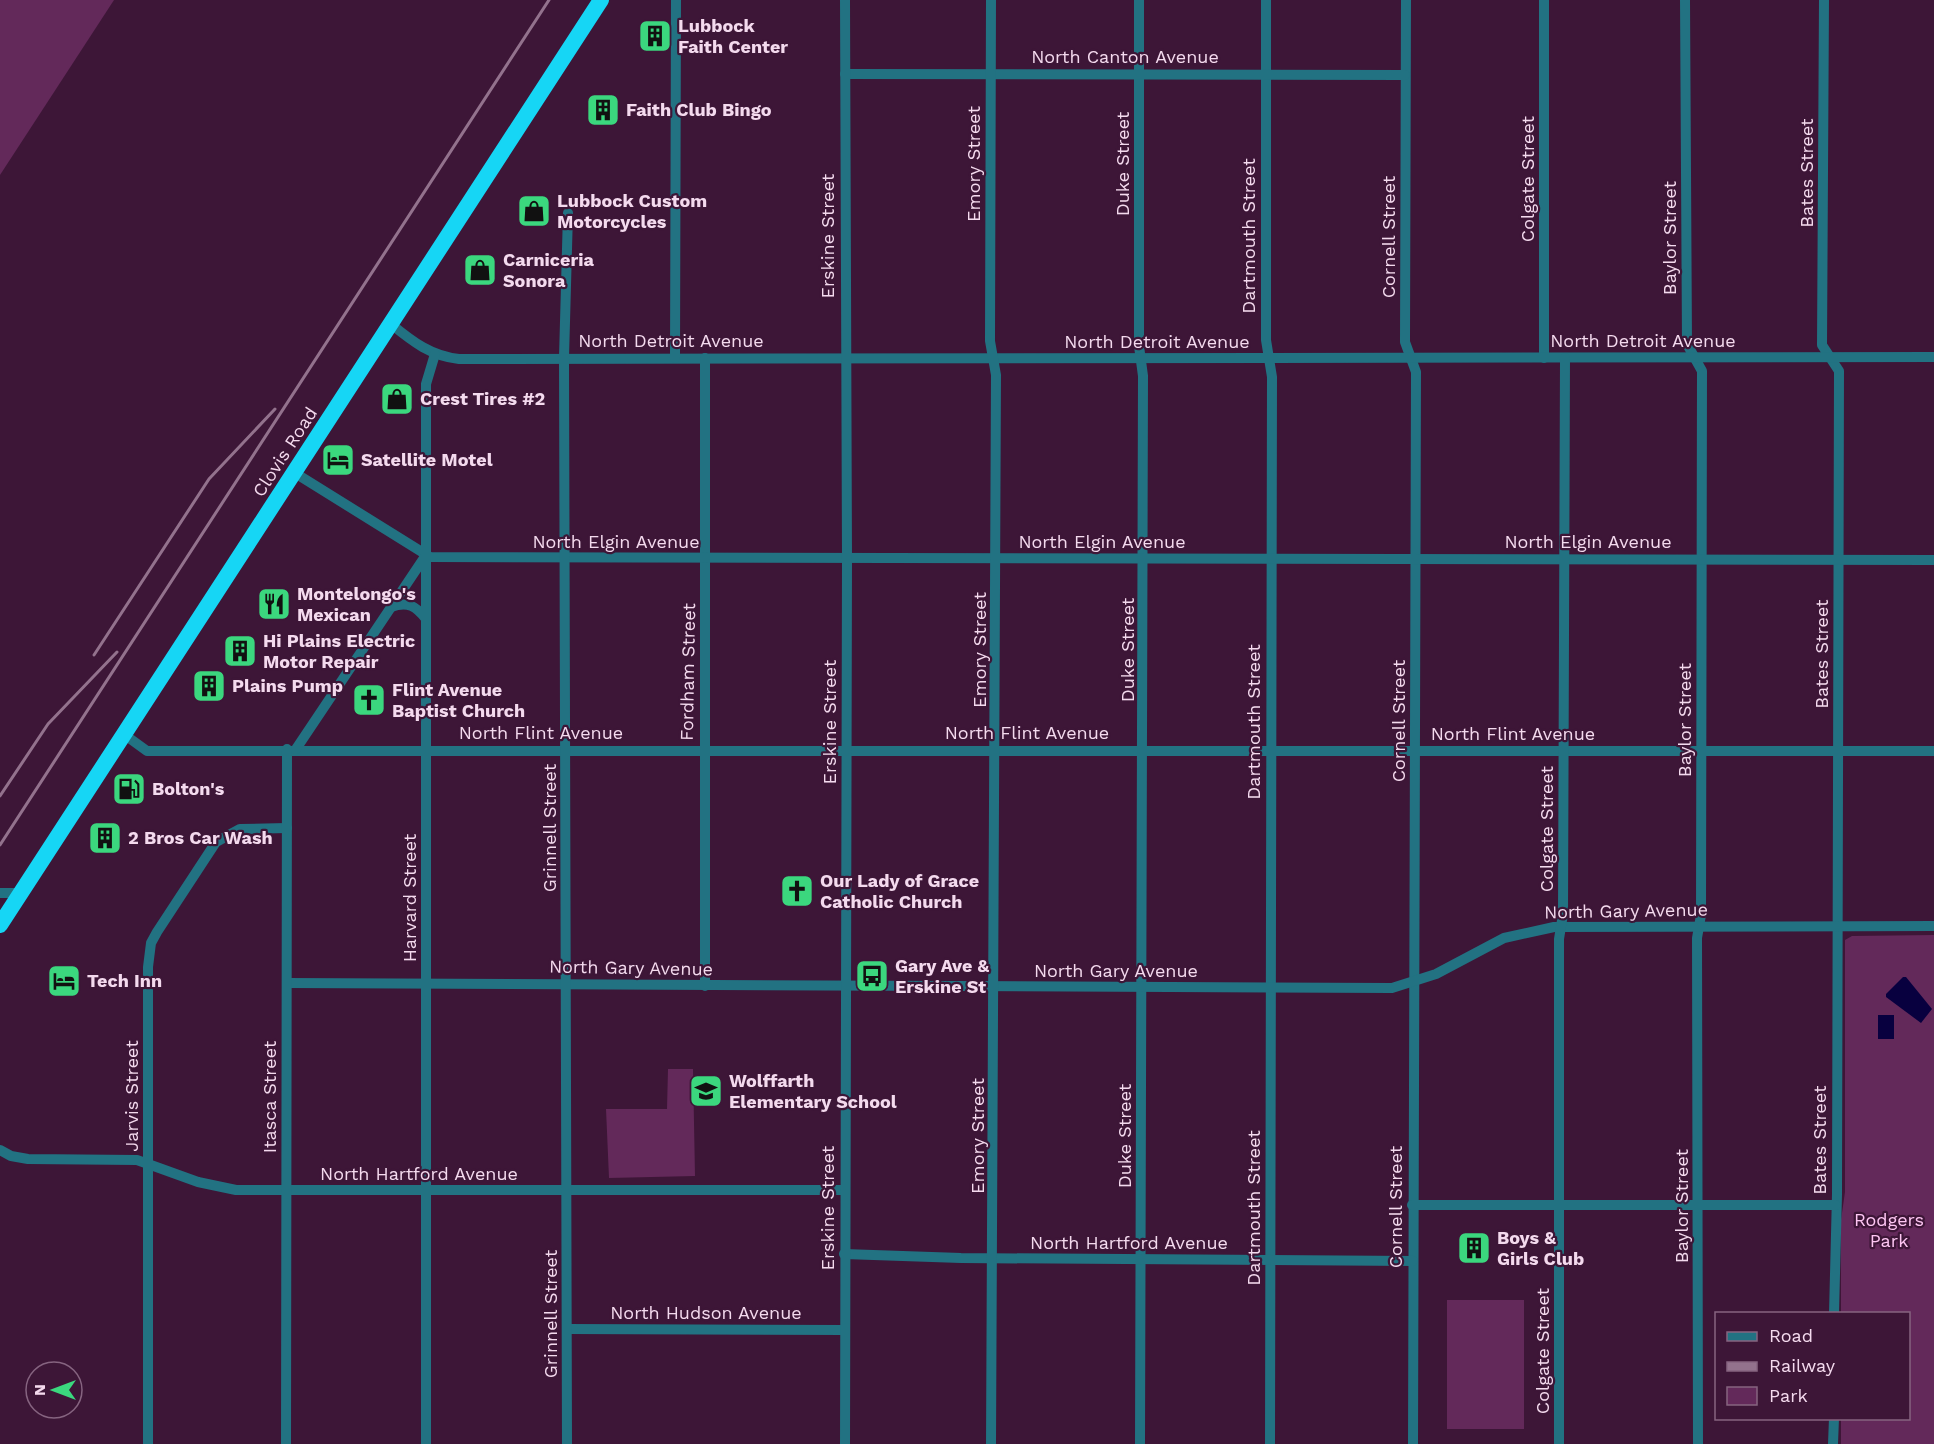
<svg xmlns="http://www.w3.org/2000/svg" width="1934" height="1444" viewBox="0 0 1934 1444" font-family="'Work Sans',sans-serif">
  <rect width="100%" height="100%" fill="#3d1637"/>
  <g fill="#63295a">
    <path d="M0,0H114L0,175Z"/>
    <path d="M1934,935V1444H1841V1419L1908,1418V1314H1841V1220L1845,1192V940L1852,936Z"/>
    <path d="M668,1069H693L695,1176L609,1178L606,1109H667Z"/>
    <rect x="1447" y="1300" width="77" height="129"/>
  </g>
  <g fill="#08003f">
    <path d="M1903,977H1906L1932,1009L1921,1023L1886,997V994Z"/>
    <rect x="1878" y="1015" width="16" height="24"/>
  </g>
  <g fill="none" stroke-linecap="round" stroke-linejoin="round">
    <g stroke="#227282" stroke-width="10">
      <path d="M1139,0V346L1143,376L1140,1444"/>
      <path d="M1266,0V340L1272,377L1270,1444"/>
      <path d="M1406,0L1405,342L1416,372L1413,1444"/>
      <path d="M1544,0V358"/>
      <path d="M1685,0L1687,344L1702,371L1701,915L1697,938L1698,1444"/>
      <path d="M1824,0L1822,345L1839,371L1837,1194L1834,1314"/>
      <path d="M845,74L1405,75"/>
      <path d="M391,324C413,342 431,356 459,359L1934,357"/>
      <path d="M675,358L676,0"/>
      <path d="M705,358V986"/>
      <path d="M295,473L430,557L1934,560"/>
      <path d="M391,607C408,601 416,606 426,619"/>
      <path d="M125,735L147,751H1934"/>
      <path d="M296,749L426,555"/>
      <path d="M0,893H21"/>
      <path d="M287,983L1392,988L1436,974L1504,938L1554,927L1934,926"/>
      <path d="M0,1150L11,1156L28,1159L137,1160L198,1182L236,1190H845"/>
      <path d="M1412,1205H1836"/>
      <path d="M844,1254L961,1258L1413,1261"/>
      <path d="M567,1329L845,1330"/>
      <path d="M148,1444V967L151,943L157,932L216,842L240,829L287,828"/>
      <path d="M286,1444L287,749"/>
      <path d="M426,1444V384L435,354"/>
      <path d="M567,1444L564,358L568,213"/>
      <path d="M845,1444L847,559L845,0"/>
      <path d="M991,1444L996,375L990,341L991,0"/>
      <path d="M1559,1444V939L1563,914L1565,358"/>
      <path d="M1833,1444L1834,1418"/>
    </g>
    <path stroke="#16d6f5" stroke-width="16" d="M0,925L601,0"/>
    <g stroke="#93728d" stroke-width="3">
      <path d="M94,655L209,479L275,409"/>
      <path d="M0,796L48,724L117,652"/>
      <path d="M0,845L549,0"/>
    </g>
  </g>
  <defs>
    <g id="building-square" transform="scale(1.725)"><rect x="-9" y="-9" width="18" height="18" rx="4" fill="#3bd77e" stroke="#3d1637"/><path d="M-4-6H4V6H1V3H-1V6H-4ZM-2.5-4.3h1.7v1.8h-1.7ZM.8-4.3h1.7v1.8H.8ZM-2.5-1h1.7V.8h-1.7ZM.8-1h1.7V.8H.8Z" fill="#111"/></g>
    <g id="shop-square" transform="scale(1.725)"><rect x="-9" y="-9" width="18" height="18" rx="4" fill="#3bd77e" stroke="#3d1637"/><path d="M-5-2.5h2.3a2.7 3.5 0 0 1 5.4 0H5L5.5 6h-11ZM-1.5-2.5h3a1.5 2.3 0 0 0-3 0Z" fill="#111"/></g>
    <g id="hotel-square" transform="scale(1.725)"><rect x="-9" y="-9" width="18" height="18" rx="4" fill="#3bd77e" stroke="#3d1637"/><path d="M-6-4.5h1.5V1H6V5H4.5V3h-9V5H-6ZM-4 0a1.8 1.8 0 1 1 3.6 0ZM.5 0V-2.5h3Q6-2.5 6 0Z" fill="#111"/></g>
    <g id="restaurant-square" transform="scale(1.725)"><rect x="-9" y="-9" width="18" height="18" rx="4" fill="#3bd77e" stroke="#3d1637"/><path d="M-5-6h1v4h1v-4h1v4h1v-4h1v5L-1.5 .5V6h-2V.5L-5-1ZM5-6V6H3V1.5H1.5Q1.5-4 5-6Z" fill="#111"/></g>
    <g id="church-square" transform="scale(1.725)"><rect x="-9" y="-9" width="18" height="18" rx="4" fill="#3bd77e" stroke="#3d1637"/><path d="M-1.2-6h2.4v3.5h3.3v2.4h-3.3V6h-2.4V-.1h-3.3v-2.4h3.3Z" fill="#111"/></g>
    <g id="fuel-square" transform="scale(1.725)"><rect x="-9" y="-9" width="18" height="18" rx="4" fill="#3bd77e" stroke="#3d1637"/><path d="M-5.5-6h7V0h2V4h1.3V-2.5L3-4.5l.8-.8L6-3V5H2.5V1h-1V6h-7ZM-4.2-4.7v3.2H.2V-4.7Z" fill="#111"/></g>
    <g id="bus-square" transform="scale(1.725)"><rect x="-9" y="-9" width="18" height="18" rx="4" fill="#3bd77e" stroke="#3d1637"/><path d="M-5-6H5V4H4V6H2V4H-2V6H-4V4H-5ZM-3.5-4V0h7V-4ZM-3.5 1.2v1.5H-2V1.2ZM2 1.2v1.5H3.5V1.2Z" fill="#111"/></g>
    <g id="school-square" transform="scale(1.725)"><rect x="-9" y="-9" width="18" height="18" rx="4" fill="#3bd77e" stroke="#3d1637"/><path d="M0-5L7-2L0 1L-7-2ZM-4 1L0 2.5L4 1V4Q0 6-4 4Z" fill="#111"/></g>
  </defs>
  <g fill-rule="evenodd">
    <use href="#building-square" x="655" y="36"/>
    <use href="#building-square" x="603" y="110"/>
    <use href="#shop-square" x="534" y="211"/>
    <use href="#shop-square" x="480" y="270"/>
    <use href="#shop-square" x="397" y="399"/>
    <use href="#hotel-square" x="338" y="460"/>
    <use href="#restaurant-square" x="274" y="604"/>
    <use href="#building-square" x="240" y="651"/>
    <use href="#building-square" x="209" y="686"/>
    <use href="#church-square" x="369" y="700"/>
    <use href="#fuel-square" x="129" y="789"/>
    <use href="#building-square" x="105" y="838"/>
    <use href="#church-square" x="797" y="891"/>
    <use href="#bus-square" x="872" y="976"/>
    <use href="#hotel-square" x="64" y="981"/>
    <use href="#school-square" x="706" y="1091"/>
    <use href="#building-square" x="1474" y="1248"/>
  </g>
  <g text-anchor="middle" stroke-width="4.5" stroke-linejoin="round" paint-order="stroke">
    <g font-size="18" font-weight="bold" fill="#f4daee" stroke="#3d1637" text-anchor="start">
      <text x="678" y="32">Lubbock<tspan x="678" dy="21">Faith Center</tspan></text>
      <text x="626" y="116">Faith Club Bingo</text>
      <text x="557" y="207">Lubbock Custom<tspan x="557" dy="21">Motorcycles</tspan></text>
      <text x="503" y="266">Carniceria<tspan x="503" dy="21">Sonora</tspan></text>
      <text x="420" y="405">Crest Tires #2</text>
      <text x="361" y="466">Satellite Motel</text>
      <text x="297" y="600">Montelongo's<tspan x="297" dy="21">Mexican</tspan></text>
      <text x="263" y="647">Hi Plains Electric<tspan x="263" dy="21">Motor Repair</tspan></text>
      <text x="232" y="692">Plains Pump</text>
      <text x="392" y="696">Flint Avenue<tspan x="392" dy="21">Baptist Church</tspan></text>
      <text x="152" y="795">Bolton's</text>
      <text x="128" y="844">2 Bros Car Wash</text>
      <text x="820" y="887">Our Lady of Grace<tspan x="820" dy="21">Catholic Church</tspan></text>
      <text x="895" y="972">Gary Ave &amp;<tspan x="895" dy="21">Erskine St</tspan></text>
      <text x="87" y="987">Tech Inn</text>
      <text x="729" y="1087">Wolffarth<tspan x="729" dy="21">Elementary School</tspan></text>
      <text x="1497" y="1244">Boys &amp;<tspan x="1497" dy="21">Girls Club</tspan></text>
    </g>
    <g font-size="18" fill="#f4daee" stroke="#3d1637">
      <text x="1125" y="63">North Canton Avenue</text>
      <text transform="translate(974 164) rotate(-90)" y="6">Emory Street</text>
      <text transform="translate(1123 164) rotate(-90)" y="6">Duke Street</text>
      <text transform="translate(1807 173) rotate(-90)" y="6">Bates Street</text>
      <text transform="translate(1528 179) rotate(-90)" y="6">Colgate Street</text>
      <text transform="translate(828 236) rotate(-90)" y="6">Erskine Street</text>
      <text transform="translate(1249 236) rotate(-90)" y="6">Dartmouth Street</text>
      <text transform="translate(1389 237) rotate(-90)" y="6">Cornell Street</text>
      <text transform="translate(1670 238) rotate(-90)" y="6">Baylor Street</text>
      <text x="671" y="347">North Detroit Avenue</text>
      <text x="1643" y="347">North Detroit Avenue</text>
      <text x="1157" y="348">North Detroit Avenue</text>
      <text transform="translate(285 452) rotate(-57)" y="6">Clovis Road</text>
      <text x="616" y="548">North Elgin Avenue</text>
      <text x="1102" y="548">North Elgin Avenue</text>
      <text x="1588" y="548">North Elgin Avenue</text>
      <text transform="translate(980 650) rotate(-90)" y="6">Emory Street</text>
      <text transform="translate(1128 650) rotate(-90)" y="6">Duke Street</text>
      <text transform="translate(1822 654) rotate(-90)" y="6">Bates Street</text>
      <text transform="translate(688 672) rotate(-89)" y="6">Fordham Street</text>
      <text transform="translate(1685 720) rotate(-90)" y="6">Baylor Street</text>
      <text transform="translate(1399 721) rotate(-90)" y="6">Cornell Street</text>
      <text transform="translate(830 722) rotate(-90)" y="6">Erskine Street</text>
      <text transform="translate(1254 722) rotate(-90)" y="6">Dartmouth Street</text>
      <text x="541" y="739">North Flint Avenue</text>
      <text x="1027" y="739">North Flint Avenue</text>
      <text x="1513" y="740">North Flint Avenue</text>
      <text transform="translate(550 828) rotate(-90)" y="6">Grinnell Street</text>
      <text transform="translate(1547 829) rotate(-90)" y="6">Colgate Street</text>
      <text transform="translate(410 898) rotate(-90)" y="6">Harvard Street</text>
      <text transform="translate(1626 911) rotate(-1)" y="6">North Gary Avenue</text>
      <text transform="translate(631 968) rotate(1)" y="6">North Gary Avenue</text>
      <text x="1116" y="977">North Gary Avenue</text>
      <text transform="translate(132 1096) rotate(-90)" y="6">Jarvis Street</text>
      <text transform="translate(270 1097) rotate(-90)" y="6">Itasca Street</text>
      <text transform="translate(978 1136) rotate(-90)" y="6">Emory Street</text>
      <text transform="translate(1125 1136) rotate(-90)" y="6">Duke Street</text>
      <text transform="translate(1820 1140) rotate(-90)" y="6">Bates Street</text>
      <text x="419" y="1180">North Hartford Avenue</text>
      <text transform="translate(1682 1206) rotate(-90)" y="6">Baylor Street</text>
      <text transform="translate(1396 1207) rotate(-90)" y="6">Cornell Street</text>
      <text transform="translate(828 1208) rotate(-90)" y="6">Erskine Street</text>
      <text transform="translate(1254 1208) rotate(-90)" y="6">Dartmouth Street</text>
      <text x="1129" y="1249">North Hartford Avenue</text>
      <text x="706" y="1319">North Hudson Avenue</text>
      <text transform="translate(551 1314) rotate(-90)" y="6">Grinnell Street</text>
      <text transform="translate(1543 1351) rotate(-90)" y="6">Colgate Street</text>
    </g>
    <g font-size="18" fill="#fec6f3" stroke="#3d1637">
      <text x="1889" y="1226">Rodgers<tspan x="1889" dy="21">Park</tspan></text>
    </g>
  </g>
  <rect x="1715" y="1312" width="195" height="108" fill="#3d1637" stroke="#866480" stroke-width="1.5"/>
  <rect x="1727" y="1332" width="30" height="9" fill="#227282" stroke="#866480" stroke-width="1.5"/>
  <text x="1769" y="1342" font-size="18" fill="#f4daee">Road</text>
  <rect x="1727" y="1362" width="30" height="9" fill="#93728d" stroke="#866480" stroke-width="1.5"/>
  <text x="1769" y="1372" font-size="18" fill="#f4daee">Railway</text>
  <rect x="1727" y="1387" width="30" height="18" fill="#63295a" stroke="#866480" stroke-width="1.5"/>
  <text x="1769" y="1402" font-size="18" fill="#f4daee">Park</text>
  <g transform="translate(54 1390) rotate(270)"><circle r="28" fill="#3d1637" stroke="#866480" stroke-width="1.5"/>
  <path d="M0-4.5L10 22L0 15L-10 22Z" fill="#3bd77e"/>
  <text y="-9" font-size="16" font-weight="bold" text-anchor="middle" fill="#f4daee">N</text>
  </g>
</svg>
